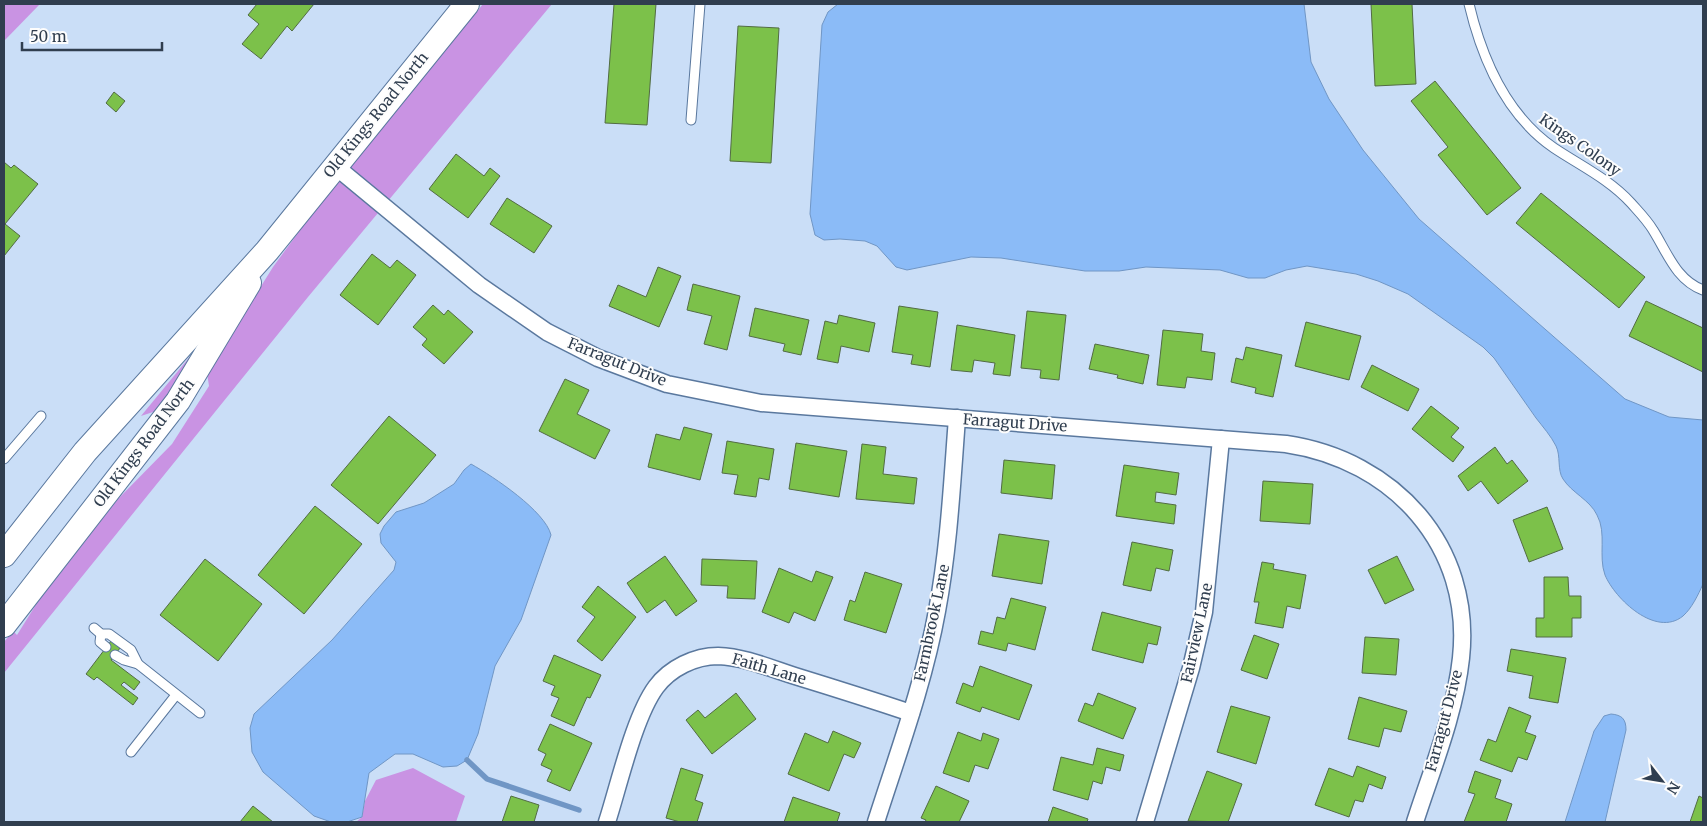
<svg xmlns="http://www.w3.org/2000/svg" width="1707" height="826" viewBox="0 0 1707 826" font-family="Merriweather,serif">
  <rect width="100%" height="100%" fill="#cadef7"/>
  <g fill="#c993e3">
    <path d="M4,4H40L4,41Z"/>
    <path d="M483,4H552L308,297L4,673V642L13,631L17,635L37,603L118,499L172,444L209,386L207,373L273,267L306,222Z"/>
    <path d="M218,327L156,411L141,416L192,354Z"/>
    <path d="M413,768L465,796L456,822H356L362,817L365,801L376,780Z"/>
  </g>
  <g fill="#8bbbf7" stroke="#7096c5">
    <path d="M838,4H1304L1311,62L1329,99L1363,150L1419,219L1625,399L1669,417L1703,420V584C1698,595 1692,608 1683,616C1656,638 1615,599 1605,575C1598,556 1607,533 1597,515C1590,500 1572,493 1563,479C1557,470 1561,456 1556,446C1551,436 1543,427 1536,418C1522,398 1508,378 1494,358L1483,347L1408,294L1378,281L1356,274L1307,266L1286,270L1265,278H1248L1220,270L1146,267L1119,271H1085L1001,258L971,257L907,270L896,267L877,246L865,241L840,239L824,240L815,235L810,214L822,25L828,12Z"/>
    <path d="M471,464C494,477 545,511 551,535L521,620L495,666L478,734L467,760L457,766L443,767L413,754H395L369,773L362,817L347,822H331L314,816L263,772L252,752L250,728L254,714L332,640L394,570L396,562L381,543L380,534L384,526L396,512L424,503L454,484L464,470Z"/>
    <path d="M1611,714C1622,715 1626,719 1626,730L1605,822H1565L1594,731L1604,716Z"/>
  </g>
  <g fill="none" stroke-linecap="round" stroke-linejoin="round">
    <path stroke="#7096c5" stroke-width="5.5" d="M467,760L487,779L579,810"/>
  </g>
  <g fill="#7cc14a" stroke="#526c43">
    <path d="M257,4H314L292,31L287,26L261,59L242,44L259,24L248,15Z"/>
    <path d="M614,4H656L647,125L605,123Z"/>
    <path d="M1371,4H1412L1416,84L1375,86Z"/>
    <path d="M738,26L779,28L771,163L730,161Z"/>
    <path d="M1435,81L1521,188L1487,215L1438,155L1448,147L1411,101Z"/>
    <path d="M114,92L125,101L116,112L106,103Z"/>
    <path d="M456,154L484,176L490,168L500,176L468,218L429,189Z"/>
    <path d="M4,162L11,168L14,165L38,184L5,224L20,236L4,256Z"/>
    <path d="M1541,193L1645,277L1619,308L1516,223Z"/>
    <path d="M507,198L552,226L534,253L490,224Z"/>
    <path d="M372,254L390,268L397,260L416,275L378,325L340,295Z"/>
    <path d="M658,267L681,276L659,327L609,306L618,285L646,297Z"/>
    <path d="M693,284L740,296L727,350L704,344L712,316L687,310Z"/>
    <path d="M1646,301L1703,328V372L1629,336Z"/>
    <path d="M433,305L444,315L448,310L473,332L444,364L422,345L427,339L413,327Z"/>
    <path d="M899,306L938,312L930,367L911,364L913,355L892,352Z"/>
    <path d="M755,308L809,320L801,355L783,351L785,344L749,336Z"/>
    <path d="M1027,311L1066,315L1059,380L1040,378L1041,370L1021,368Z"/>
    <path d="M839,315L875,323L869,352L841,346L838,363L817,359L825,321L837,324Z"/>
    <path d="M1306,322L1361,336L1349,380L1295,366Z"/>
    <path d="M957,325L1015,335L1010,376L993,374L995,363L974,360L972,372L951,370Z"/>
    <path d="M1163,330L1203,334L1201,351L1215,353L1212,380L1187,377L1185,388L1157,385Z"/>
    <path d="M1095,344L1149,355L1143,384L1117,378L1118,375L1089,369Z"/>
    <path d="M1246,347L1282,355L1273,397L1255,393L1256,388L1231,382L1236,358L1243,360Z"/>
    <path d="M1372,365L1419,389L1408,411L1361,387Z"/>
    <path d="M565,379L589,390L577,414L610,430L595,459L539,431Z"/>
    <path d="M1431,406L1459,428L1451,437L1464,447L1453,462L1412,429Z"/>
    <path d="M389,416L436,455L378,524L331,485Z"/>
    <path d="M684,427L712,434L700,480L648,467L656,434L680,440Z"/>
    <path d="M727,441L774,449L769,480L759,478L756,497L734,494L738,475L722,473Z"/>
    <path d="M796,443L847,451L839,497L789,489Z"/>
    <path d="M862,444L886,447L883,474L917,478L914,504L856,499Z"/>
    <path d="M1495,447L1507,464L1512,460L1528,481L1498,504L1481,481L1468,491L1458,476Z"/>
    <path d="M1004,460L1055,465L1052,499L1001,493Z"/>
    <path d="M1124,465L1179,473L1176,495L1156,492L1155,502L1176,505L1174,524L1116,516Z"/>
    <path d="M1263,481L1313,484L1310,524L1260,521Z"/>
    <path d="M315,506L362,544L304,614L258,575Z"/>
    <path d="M1547,507L1563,549L1529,562L1513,520Z"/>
    <path d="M999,534L1049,541L1042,584L992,576Z"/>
    <path d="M1132,542L1173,550L1169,571L1156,568L1151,591L1123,585Z"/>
    <path d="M665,556L697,601L676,616L665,600L647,613L627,583Z"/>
    <path d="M1397,556L1414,590L1385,604L1368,570Z"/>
    <path d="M205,559L262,604L218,661L160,615Z"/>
    <path d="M702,559L757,561L755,599L727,598L728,586L701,585Z"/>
    <path d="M1262,562L1274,564L1273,569L1306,575L1300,609L1287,606L1283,628L1255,623L1259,602H1254Z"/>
    <path d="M779,568L812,582L816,571L833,577L815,621L794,612L789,623L762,612Z"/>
    <path d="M865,572L902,584L886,633L844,620L850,600L855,602Z"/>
    <path d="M1544,577H1568L1569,596H1581V618H1572V637H1536V618H1544Z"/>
    <path d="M598,586L636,617L602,661L577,641L595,617L582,607Z"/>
    <path d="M1011,598L1046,607L1035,650L1008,643L1006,651L978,644L981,631L993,634L997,617L1005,619Z"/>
    <path d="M1102,612L1161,627L1157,645L1148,643L1143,663L1092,650Z"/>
    <path d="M1254,635L1279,644L1267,679L1241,670Z"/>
    <path d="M1365,637L1399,639L1396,675L1362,673Z"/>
    <path d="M111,641L120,648L111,660L140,682L134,690L124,682L121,685L138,698L133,705L97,677L94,680L86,674Z"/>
    <path d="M1511,649L1566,658L1558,703L1529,698L1533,676L1507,671Z"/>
    <path d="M554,655L601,675L590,698L587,697L574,726L551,716L559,698L551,695L555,686L543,681Z"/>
    <path d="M980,666L1032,685L1019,720L982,707L980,712L956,703L963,683L973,687Z"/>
    <path d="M736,693L756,719L712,754L686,720L698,710L705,718Z"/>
    <path d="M1098,693L1136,708L1123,739L1078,721L1085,703L1093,706Z"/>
    <path d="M1359,697L1407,711L1401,732L1384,728L1379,747L1348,739Z"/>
    <path d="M1231,706L1270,717L1256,764L1217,752Z"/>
    <path d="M1509,707L1531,716L1525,732L1536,736L1527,760L1518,757L1512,772L1480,760L1488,739L1496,742Z"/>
    <path d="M550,724L592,743L570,791L547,781L552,770L541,765L546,754L538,750Z"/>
    <path d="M833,731L861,743L854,758L844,754L829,791L788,774L805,733L828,743Z"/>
    <path d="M958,732L981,741L983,733L999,739L988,769L975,765L969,782L943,773Z"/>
    <path d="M1097,748L1124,755L1120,771L1106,767L1102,784L1093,781L1088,800L1053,790L1061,757L1093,765Z"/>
    <path d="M1357,766L1386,777L1382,789L1369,784L1363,802L1355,800L1349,817L1315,805L1329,768L1353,777Z"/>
    <path d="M681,768L703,775L695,800L703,803L697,822H680L666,818Z"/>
    <path d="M1207,771L1242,784L1228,822L1188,821Z"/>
    <path d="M1475,771L1501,780L1495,798L1512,804L1506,822H1464L1475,794L1468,792Z"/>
    <path d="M936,786L969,801L959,822H925L926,820L921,818Z"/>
    <path d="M511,796L539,805L534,822H502Z"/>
    <path d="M1699,796L1703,798V822H1690Z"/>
    <path d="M793,797L840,813L837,822H784Z"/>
    <path d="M253,806L273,822H240Z"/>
    <path d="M1053,807L1088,819L1087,822H1048Z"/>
  </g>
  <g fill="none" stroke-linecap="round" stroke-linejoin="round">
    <g stroke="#5a789e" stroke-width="11">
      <g id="lane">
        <path d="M1469,4C1482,59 1506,115 1554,148C1581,166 1609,179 1631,203C1639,212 1647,220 1653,230C1667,252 1676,280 1703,290"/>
        <path d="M691,120L700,4"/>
        <path d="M4,459L41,416"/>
        <path d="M94,628L101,634H109L131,650L138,664L200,713"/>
        <path d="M101,634L100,642L106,647"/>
        <path d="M115,655L124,660L138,664"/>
        <path d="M131,752L176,695"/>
      </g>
    </g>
    <g stroke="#5a789e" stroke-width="19">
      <g id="street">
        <path d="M335,166L479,285L547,332L598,358L667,384L761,403L1286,444C1394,460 1473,546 1461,658C1455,714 1432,769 1415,822"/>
        <path d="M607,822C619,785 634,717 656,687C670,668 695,656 718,656C745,657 770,668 795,676C834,688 872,700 911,713"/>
        <path d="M876,822C898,753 924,683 937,611C949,547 952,483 957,418"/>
        <path d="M1145,822L1191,668L1204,612L1221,439"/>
      </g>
    </g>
    <g stroke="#5a789e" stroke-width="26">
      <g id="secondary">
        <path d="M4,555L85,452L267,251L467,4"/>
        <path d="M4,625L178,401L249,283"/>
      </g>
    </g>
    <use href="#lane" stroke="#fff" stroke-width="9"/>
    <use href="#street" stroke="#fff" stroke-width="16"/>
    <use href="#secondary" stroke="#fff" stroke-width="24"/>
  </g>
  <g text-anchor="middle" stroke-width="4" stroke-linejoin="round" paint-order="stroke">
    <g font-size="15" fill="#303e4f" stroke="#fdfdfd">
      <text transform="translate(376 115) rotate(-51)" y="5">Old Kings Road North</text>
      <text transform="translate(1580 145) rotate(35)" y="5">Kings Colony</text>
      <text transform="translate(617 362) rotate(22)" y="5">Farragut Drive</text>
      <text transform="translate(1015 423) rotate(4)" y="5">Farragut Drive</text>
      <text transform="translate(144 443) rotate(-53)" y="5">Old Kings Road North</text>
      <text transform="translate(932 623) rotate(-78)" y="5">Farmbrook Lane</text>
      <text transform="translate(1197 633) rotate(-78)" y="5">Fairview Lane</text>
      <text transform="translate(769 669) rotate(16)" y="5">Faith Lane</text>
      <text transform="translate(1444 721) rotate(-75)" y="5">Farragut Drive</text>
    </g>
  </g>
  <rect width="1707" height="826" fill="none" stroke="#303e4f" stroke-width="10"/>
  <g transform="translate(1662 781) rotate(121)" stroke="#fdfdfd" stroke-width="4" paint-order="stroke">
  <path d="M0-4L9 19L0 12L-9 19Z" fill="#303e4f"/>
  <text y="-8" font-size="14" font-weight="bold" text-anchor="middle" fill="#303e4f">N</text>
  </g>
  <path d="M22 42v8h140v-8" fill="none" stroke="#303e4f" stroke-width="2.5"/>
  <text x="30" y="42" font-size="15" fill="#303e4f" stroke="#fdfdfd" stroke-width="4" paint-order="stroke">50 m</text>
</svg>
